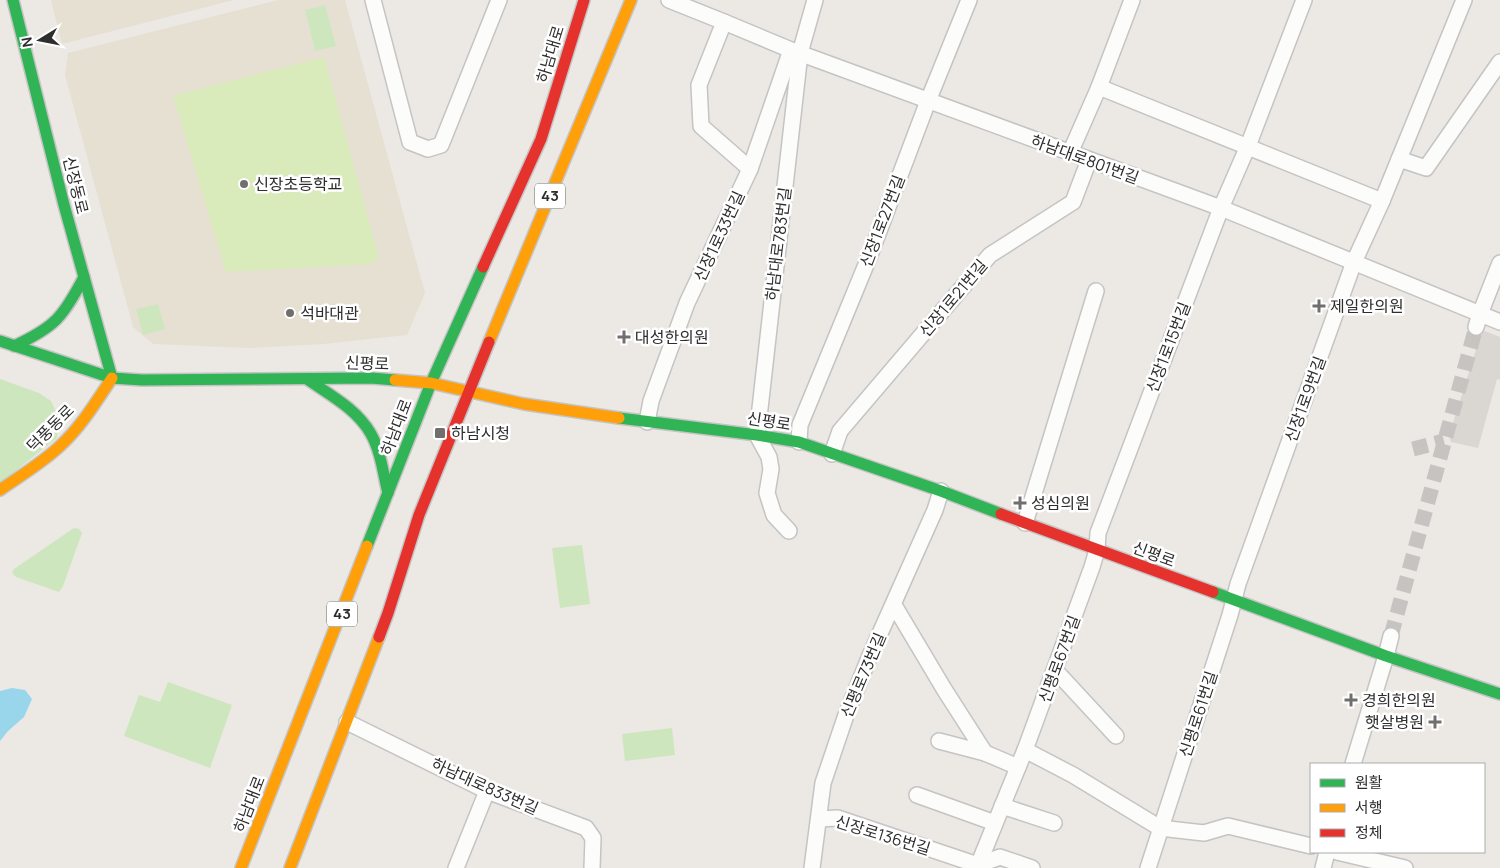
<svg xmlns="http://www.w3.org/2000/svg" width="1500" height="868" viewBox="0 0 1500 868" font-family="Manrope,'Noto Sans KR',sans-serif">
  <rect width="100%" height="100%" fill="#ece8e4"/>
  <g fill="#e6e0d3">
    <path d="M51,0H234L62,44Z"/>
    <path d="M278,0H345L425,293L407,335L323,344L250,348L153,344L133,327L65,75L68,53Z"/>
  </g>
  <g fill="#cee6be">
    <path d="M325,5L336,46L315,51L305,10Z"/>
    <path d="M158,304L165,329L143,335L136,309Z"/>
    <path d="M0,379L39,393L51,401L58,416L57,438L0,483Z"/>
    <path d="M74,528L79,529L82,533L63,586L59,592L16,577L12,573L14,569Z"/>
    <path d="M582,545L590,604L560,608L552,548Z"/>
    <path d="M168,682L232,705L210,768L124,736L139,695L160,702Z"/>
    <path d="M672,728L675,755L625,761L622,734Z"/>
  </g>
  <path fill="#d9eabb" d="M324,57L379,258L370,264L226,272L173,96Z"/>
  <path fill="#dad6d2" d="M1482,330L1500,337V380L1497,379L1478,448L1451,442L1449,436Z"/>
  <path fill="#99d6ec" d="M12,688L25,690L32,699L24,717L8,731L0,741V691Z"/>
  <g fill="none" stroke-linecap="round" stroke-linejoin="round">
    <g stroke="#c6c3c0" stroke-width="15" stroke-dasharray="15 8" stroke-linecap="butt">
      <path d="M1413,449L1444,441"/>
      <path d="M1391,636L1476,327"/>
    </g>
    <g stroke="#c5c4c5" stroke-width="18">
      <g id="street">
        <path d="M373,0L410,142L428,149L441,145L499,0"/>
        <path d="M669,0L724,22L791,50L1221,208L1500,322"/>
        <path d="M724,22L699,85L701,126L750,169"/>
        <path d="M1099,87L1382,201"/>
        <path d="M1070,153L1099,87L1132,0"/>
        <path d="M1399,159L1426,168L1500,62"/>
        <path d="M1476,327L1480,314L1500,263"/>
        <path d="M647,422L651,401L687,303L750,169L791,50"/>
        <path d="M799,442L800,425L870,255L928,101L969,0"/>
        <path d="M832,454L840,431L990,255L1073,202L1089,160"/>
        <path d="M1025,523L1096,291"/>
        <path d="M789,531L774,515L767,493L771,469L769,457L757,435L800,53L815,0"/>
        <path d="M894,605L944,689L985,753L1018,767"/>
        <path d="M1055,670L1116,736"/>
        <path d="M347,722L487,791L586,828L593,838L592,868"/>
        <path d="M939,741L985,753"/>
        <path d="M1025,750L1073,775L1160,828L1204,833L1228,826L1311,846"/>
        <path d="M1353,764L1386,656L1391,636"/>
        <path d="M917,795L995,823"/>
        <path d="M1002,806L1054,823"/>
        <path d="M819,819L838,818L978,865L1000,857L1032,868"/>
        <path d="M1337,852L1405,868"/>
        <path d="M456,868L487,791"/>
        <path d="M812,868L823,783L846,715L869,658L935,510L941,491"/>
        <path d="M977,868L1025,750L1092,567L1097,550L1098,533L1221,208L1248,146L1304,0"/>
        <path d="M1148,868L1230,615L1238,584L1354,262L1382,201L1464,0"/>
        <path d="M1323,868L1327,852"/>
      </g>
    </g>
    <g stroke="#c5c4c5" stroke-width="14">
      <g id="fast">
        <path d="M13,0L64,205L112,378"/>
        <path d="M0,341L112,378L142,380L371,378L395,380"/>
        <path d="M14,346C55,327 63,317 84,277"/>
        <path d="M307,379C330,395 357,409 371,434C381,452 383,473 388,493"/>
        <path d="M619,418L757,435L799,442L941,491L1001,514"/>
        <path d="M367,546L431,383L483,267"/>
        <path d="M1213,592L1386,656L1500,694"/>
      </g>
    </g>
    <g stroke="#c5c4c5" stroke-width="14">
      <g id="slow">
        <path d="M489,342L631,0"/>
        <path d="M395,380L431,383L524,404L619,418"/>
        <path d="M0,490C20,476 42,463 60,446C81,427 96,402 112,378"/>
        <path d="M241,868L367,546"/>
        <path d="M290,868L379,637"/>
      </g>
    </g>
    <g stroke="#c5c4c5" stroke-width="14">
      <g id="jam">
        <path d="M483,267L541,139L584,0"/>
        <path d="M1001,514L1213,592"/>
        <path d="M379,637L388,613L419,515L489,342"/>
      </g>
    </g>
    <use href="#street" stroke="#fcfcfb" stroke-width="15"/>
    <use href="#fast" stroke="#30b455" stroke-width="11"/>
    <use href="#slow" stroke="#ff9f0a" stroke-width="11"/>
    <use href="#jam" stroke="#e5322d" stroke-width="11"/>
  </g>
  <g fill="#706f6e" stroke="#fff" stroke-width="2">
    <circle cx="244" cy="184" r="5"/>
    <path d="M1316.5 298.5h5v5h5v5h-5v5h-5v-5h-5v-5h5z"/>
    <circle cx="290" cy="313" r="5"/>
    <path d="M621.5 329.5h5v5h5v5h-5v5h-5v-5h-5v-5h5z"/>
    <rect x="434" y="427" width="12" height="12" rx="2.5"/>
    <path d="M1017.5 495.5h5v5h5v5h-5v5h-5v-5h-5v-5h5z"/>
    <path d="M1348.5 692.5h5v5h5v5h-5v5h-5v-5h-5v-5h5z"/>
    <path d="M1432.5 714.5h5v5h5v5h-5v5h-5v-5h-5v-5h5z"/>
  </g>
  <g text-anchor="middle" stroke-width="5" stroke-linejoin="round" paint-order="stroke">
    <g fill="#fff" stroke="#6d6d6d" stroke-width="1">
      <rect x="535" y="183.5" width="30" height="25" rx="4"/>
      <rect x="327" y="601.5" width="30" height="25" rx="4"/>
    </g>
    <g font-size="15" font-weight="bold" fill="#2e2e2e">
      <text x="550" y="201">43</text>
      <text x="342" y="619">43</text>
    </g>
    <g font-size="16" fill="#2e2e2e" stroke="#fff">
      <text transform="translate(550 54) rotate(-73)" y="6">하남대로</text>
      <text transform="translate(1085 159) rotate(20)" y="6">하남대로801번길</text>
      <text transform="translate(76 185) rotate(76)" y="6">신장동로</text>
      <text transform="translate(882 221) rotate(-69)" y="6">신장1로27번길</text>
      <text transform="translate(719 236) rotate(-65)" y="6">신장1로33번길</text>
      <text transform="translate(778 244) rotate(-83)" y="6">하남대로783번길</text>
      <text transform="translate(953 298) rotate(-50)" y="6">신장1로21번길</text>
      <text transform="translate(1168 347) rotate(-69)" y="6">신장1로15번길</text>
      <text transform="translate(367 363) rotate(2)" y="6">신평로</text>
      <text transform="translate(1305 399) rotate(-70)" y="6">신장1로9번길</text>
      <text transform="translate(769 421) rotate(9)" y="6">신평로</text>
      <text transform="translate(396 427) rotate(-69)" y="6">하남대로</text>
      <text transform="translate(50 428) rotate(-45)" y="6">덕풍동로</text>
      <text transform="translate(1154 554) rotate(20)" y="6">신평로</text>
      <text transform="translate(1059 659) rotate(-70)" y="6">신평로67번길</text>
      <text transform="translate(863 675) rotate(-67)" y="6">신평로73번길</text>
      <text transform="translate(1198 714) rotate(-72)" y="6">신평로61번길</text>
      <text transform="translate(485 786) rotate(24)" y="6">하남대로833번길</text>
      <text transform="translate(249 804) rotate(-69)" y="6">하남대로</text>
      <text transform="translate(883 835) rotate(17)" y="6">신장로136번길</text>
    </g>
    <g font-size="16" fill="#2e2e2e" stroke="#fff" text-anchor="start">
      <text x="254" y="190">신장초등학교</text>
      <text x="1330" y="312">제일한의원</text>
      <text x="300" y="319">석바대관</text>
      <text x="635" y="343">대성한의원</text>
      <text x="451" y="439">하남시청</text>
      <text x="1031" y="509">성심의원</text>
      <text x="1362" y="706">경희한의원</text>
      <text x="1424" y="728" text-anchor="end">햇살병원</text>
    </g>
  </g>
  <rect x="1310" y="763" width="175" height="90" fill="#ffffff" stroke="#ababab"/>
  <rect x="1320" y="779" width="25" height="8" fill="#30b455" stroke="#ababab"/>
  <text x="1355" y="788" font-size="15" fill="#2e2e2e">원활</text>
  <rect x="1320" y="804" width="25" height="8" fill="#ff9f0a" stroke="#ababab"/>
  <text x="1355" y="813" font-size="15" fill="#2e2e2e">서행</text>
  <rect x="1320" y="829" width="25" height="8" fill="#e5322d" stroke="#ababab"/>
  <text x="1355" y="838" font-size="15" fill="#2e2e2e">정체</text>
  <g transform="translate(40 40) rotate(260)" stroke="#ffffff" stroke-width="4" paint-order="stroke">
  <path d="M0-4L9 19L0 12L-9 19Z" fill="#2e2e2e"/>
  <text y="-8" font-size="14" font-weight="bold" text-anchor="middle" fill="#2e2e2e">N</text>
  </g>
</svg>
